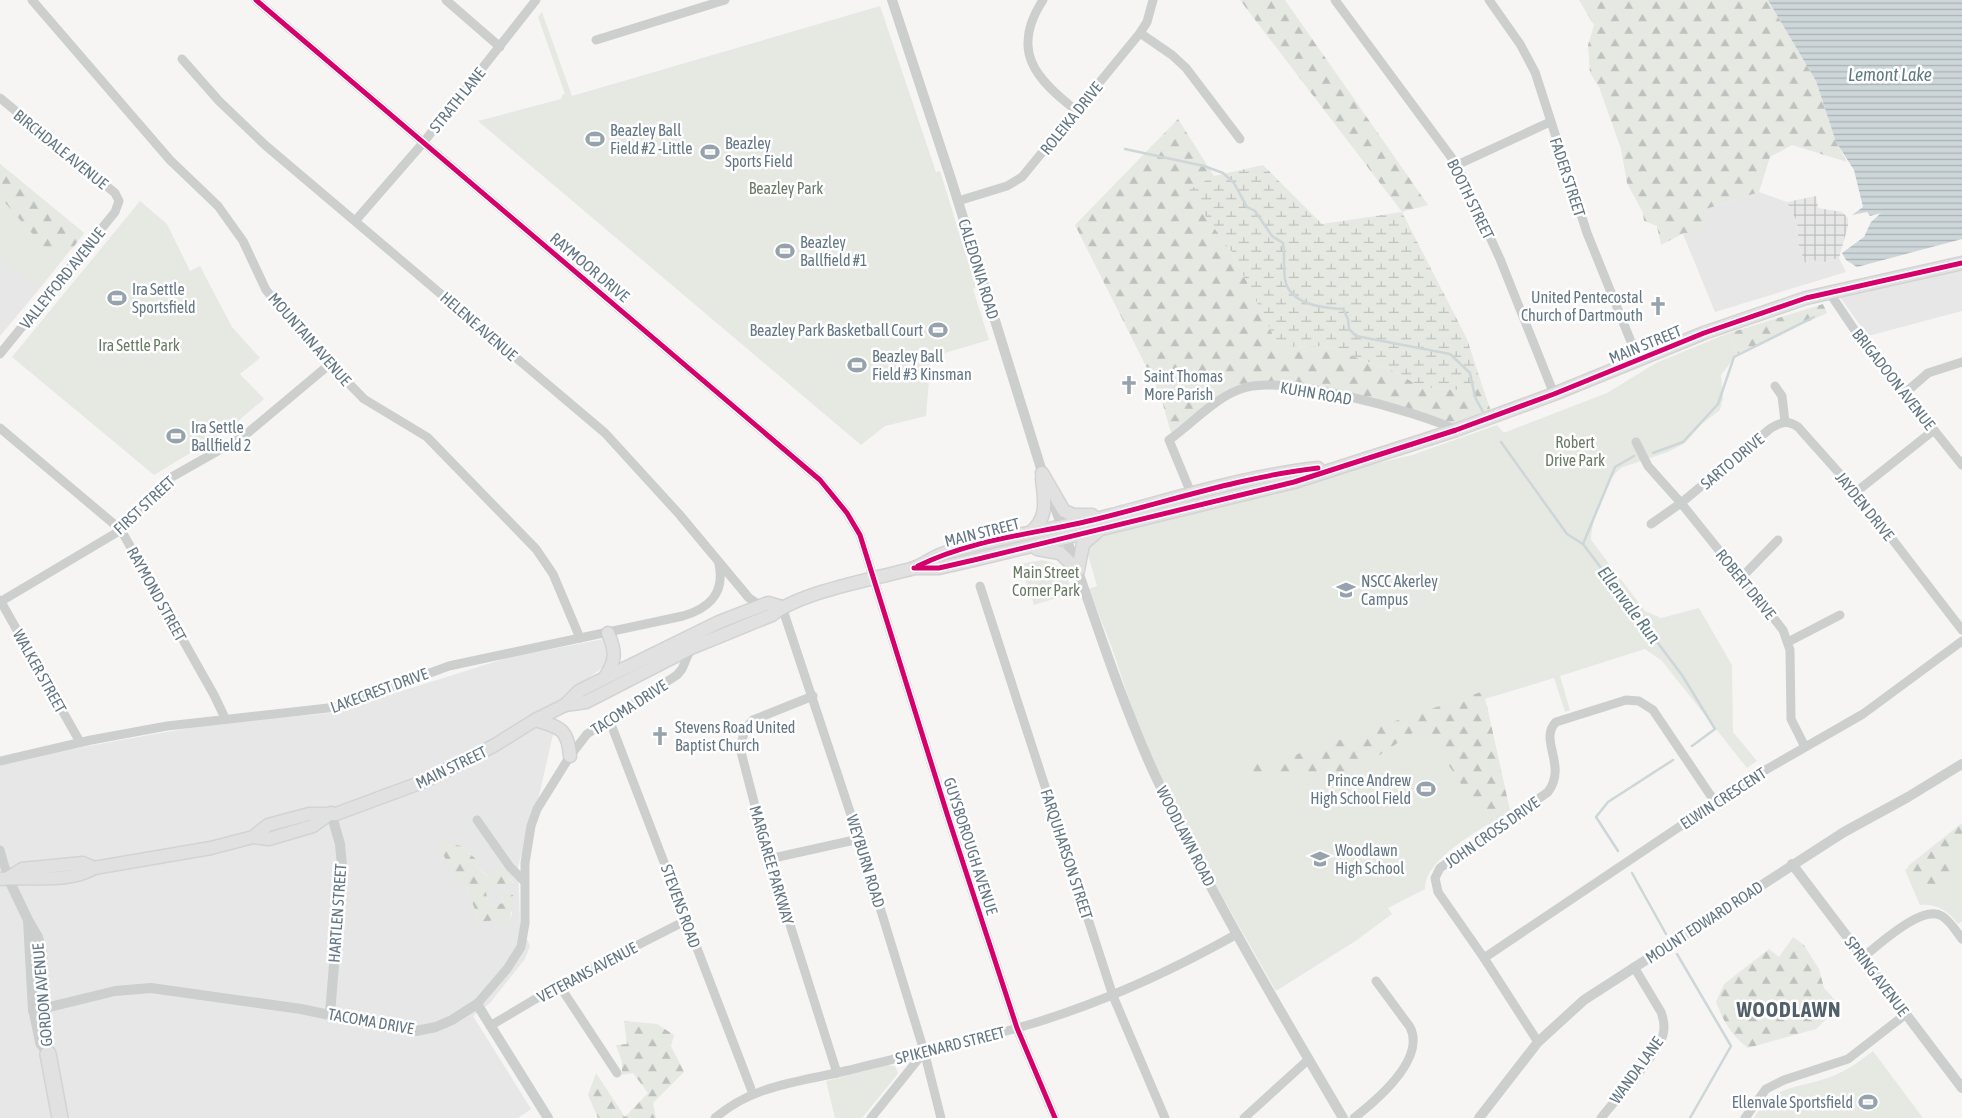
<svg xmlns="http://www.w3.org/2000/svg" width="1962" height="1118" viewBox="0 0 1962 1118" font-family="'Asap Condensed',sans-serif">
  <defs>
    <pattern id="industrial-grid" width="8" height="8" patternUnits="userSpaceOnUse" patternTransform="scale(1.25)"><rect width="8" height="8" fill="#e6e7e6"/><path d="M0 4h8M4 0v8" fill="none" stroke="#bec0c0"/></pattern>
    <pattern id="forest-firs" width="22" height="20" patternUnits="userSpaceOnUse" patternTransform="scale(1.25)"><rect width="22" height="20" fill="#e6e8e2"/><path d="M5 1l3.5 6h-7zM16 11l3.5 6h-7z" fill="#bec1bd"/></pattern>
    <pattern id="wetland-marsh" width="20" height="14" patternUnits="userSpaceOnUse" patternTransform="scale(1.25)"><rect width="20" height="14" fill="#e6e8e2"/><path d="M1 5h8M5 5V1M11 12h8M15 12V8" fill="none" stroke="#bec1bd"/></pattern>
    <pattern id="water-rules" width="6" height="5" patternUnits="userSpaceOnUse" patternTransform="scale(1.25)"><rect width="6" height="5" fill="#cdd6d8"/><path d="M0 2.5h6" fill="none" stroke="#aab2b5"/></pattern>
  </defs>
  <rect width="100%" height="100%" fill="#f6f5f4"/>
  <g fill="#e6e7e6" fill-rule="evenodd">
    <path d="M1759,192L1787,202L1797,222L1799,246L1805,263L1815,260L1818,264L1839,258L1846,272L1715,312L1683,234L1703,210Z"/>
    <path d="M0,256L40,288L0,336Z"/>
    <path d="M1962,262V311L1868,336L1837,293Z"/>
    <path d="M609,638V662L561,700L538,800L518,867L520,923L530,946L525,959L490,1003L473,1016L531,1109L518,1118H0V762L216,723L332,713L510,657ZM461,846L478,861L475,865L488,876L507,875L514,883L485,888L489,906L504,903L502,895L512,913L508,926L500,920L474,921L477,915L465,883Z"/>
  </g>
  <path fill="url(#industrial-grid)" d="M1816,196L1818,208L1842,212L1848,218V226L1839,258L1817,264L1815,260L1805,263L1799,246L1797,222L1787,202Z"/>
  <g fill="#e6e8e2">
    <path d="M880,6L936,172L940,171L976,287L973,289L989,340L931,357L926,416L885,426L861,445L478,121L561,99L563,94H565L538,17L542,12L572,96Z"/>
    <path d="M0,164L84,233L40,288L0,256Z"/>
    <path d="M140,201L167,224L190,271L200,266L232,327L260,358L240,374L264,399L225,432L154,475L12,357Z"/>
    <path d="M1729,333L1737,354L1721,375L1723,398L1720,410L1702,424L1685,443L1668,452L1623,467C1606,476 1591,521 1591,540L1645,611L1661,618L1699,608L1732,665L1733,732L1757,761L1747,768L1662,661L1645,649L1560,676L1570,710L1565,712L1554,678L1485,699L1510,811C1485,827 1425,857 1425,889L1388,908L1392,914L1357,940L1276,991L1156,781L1112,648L1089,589L1097,586L1083,538L1254,493L1412,455L1497,425L1503,432H1506L1607,393L1656,363Z"/>
    <path d="M1042,560C1061,563 1067,576 1073,593L1034,605L1020,564Z"/>
    <path d="M1962,825V921L1958,924C1949,911 1936,903 1920,905L1905,870Z"/>
    <path d="M1873,1051L1923,1118H1754C1774,1083 1800,1089 1833,1076C1848,1070 1860,1061 1873,1051Z"/>
    <path d="M887,1065L895,1066L898,1073L896,1076L862,1118H835L826,1081Z"/>
  </g>
  <g fill="url(#forest-firs)">
    <path d="M1240,0H1285L1428,205L1402,212Z"/>
    <path d="M1579,0H1768L1816,81L1836,142L1847,162L1792,145L1770,157L1759,192L1703,210L1705,232L1684,233L1661,245L1657,226L1644,221L1643,213L1627,183L1621,149L1599,87L1590,73L1588,45L1594,25Z"/>
    <path d="M1178,119L1214,176L1187,191L1232,252L1279,347L1325,346L1396,372L1421,387L1473,391L1482,385L1493,417L1465,426L1298,389L1242,388L1173,440L1160,394L1075,225Z"/>
    <path d="M0,164L84,233L72,249L60,247L51,255L0,197Z"/>
    <path d="M1823,304L1827,313L1737,354L1729,333Z"/>
    <path d="M1481,692L1487,706L1510,811L1488,825L1423,726L1357,770L1310,776L1252,772L1251,762L1286,758Z"/>
    <path d="M1962,823V838L1956,839L1948,847L1954,871L1941,888H1936L1932,893L1908,866Z"/>
    <path d="M437,841L461,846L478,861L475,865L487,876L496,867L507,875L514,884L485,888L489,906L504,903L502,894L513,895L509,927L500,920L474,922L477,915L465,883L457,884Z"/>
    <path d="M1793,937L1804,945L1819,969L1824,988L1840,1006L1816,1029L1748,1048C1730,1034 1724,1022 1716,1002L1724,984L1769,949L1779,957Z"/>
    <path d="M624,1021L657,1024L674,1035L671,1046L684,1072L653,1103L656,1118H598L588,1095L596,1073L625,1117L648,1093L633,1073L622,1075V1062L616,1045L627,1044Z"/>
  </g>
  <path fill="url(#wetland-marsh)" d="M1263,165L1322,224L1402,212L1467,339L1482,385L1473,391L1421,387L1396,372L1325,346L1279,347L1232,252L1187,191L1214,176Z"/>
  <path fill="url(#water-rules)" d="M1768,0H1962V239L1857,267L1846,260L1842,253L1864,237L1871,222L1881,213L1870,216L1867,212L1852,215L1863,207L1854,170L1836,142L1816,81Z"/>
  <g fill="none" stroke-linecap="round" stroke-linejoin="round">
    <g stroke="#cdd6d8" stroke-width="2.5">
      <path d="M1125,149L1204,166L1223,173L1234,183L1247,207L1255,211L1272,236L1283,243C1285,255 1283,267 1285,279C1289,304 1321,308 1343,309L1348,319L1349,329L1356,336L1450,354L1470,373L1475,397L1483,412"/>
      <path d="M1501,442L1567,534L1583,544"/>
      <path d="M1653,453L1683,442L1718,404L1734,357L1814,317"/>
      <path d="M1634,456L1615,467L1583,544L1682,675L1715,729L1692,746"/>
      <path d="M1618,851L1596,817L1608,802L1673,760"/>
      <path d="M1632,873L1666,934"/>
      <path d="M1677,954L1731,1046L1690,1118"/>
    </g>
    <g stroke="#d3d3d3" stroke-width="15">
      <g id="primary">
        <path d="M1042,473L1064,511L1074,515H1092"/>
        <path d="M1031,532C1049,517 1044,499 1042,478"/>
        <path d="M1037,549L1060,553L1078,570"/>
        <path d="M914,568H939L974,560L1294,482L1456,430L1554,394L1704,333L1806,298L1962,263"/>
        <path d="M1078,570L1083,544L1097,532"/>
        <path d="M605,677C616,661 616,651 608,633"/>
        <path d="M565,705L586,702L691,648L772,615C800,592 874,579 911,569C923,566 933,556 945,553C998,536 1054,530 1108,516C1177,498 1246,476 1318,468"/>
        <path d="M535,720C560,727 568,729 570,756"/>
        <path d="M253,837L268,825L309,814H336L425,781L495,745L535,720L565,705L579,691L605,678L719,622L768,603L782,607"/>
        <path d="M8,878L22,869L83,863L94,868"/>
        <path d="M0,879C30,876 68,884 94,868L211,848L253,837L269,839L313,826L331,813"/>
      </g>
    </g>
    <g stroke="#d2d3d3" stroke-width="18">
      <path id="motorway" d="M48,1054L60,1118"/>
    </g>
    <g stroke="#cdcfcf" stroke-width="9">
      <path d="M32,0L170,160L218,206L243,241L266,290L330,364L364,399L427,437L536,549L553,574L580,638"/>
      <path d="M256,0L820,480L847,513L860,535L948,817L1017,1028L1055,1118"/>
      <path d="M446,0L500,47"/>
      <path d="M1043,0C1010,50 1035,79 1077,111"/>
      <path d="M1335,0L1457,165L1500,259L1554,394"/>
      <path d="M1489,0L1520,44L1535,72L1587,233L1638,359"/>
      <path d="M1140,33L1172,55L1186,68L1240,139"/>
      <path d="M596,40L725,0"/>
      <path d="M182,59L219,101L265,145L605,433L679,514L749,598L761,606"/>
      <path d="M0,98L115,193L119,201L115,212L0,354"/>
      <path d="M1457,165L1550,122"/>
      <path d="M958,201L1007,186L1022,177L1140,33L1147,22L1153,0"/>
      <path d="M356,220L423,143L536,0"/>
      <path d="M1829,292L1860,338L1962,465"/>
      <path d="M1775,386L1782,396L1785,422"/>
      <path d="M1905,393L1928,373L1962,362"/>
      <path d="M0,428L121,530L214,695L225,718"/>
      <path d="M1636,442L1648,466L1681,503L1783,630L1790,650L1791,719L1805,747"/>
      <path d="M1856,492L1934,430"/>
      <path d="M1193,498L1169,440C1192,424 1216,396 1244,388C1285,375 1417,411 1456,430"/>
      <path d="M1651,524L1681,503L1771,428C1781,422 1788,420 1798,427L1856,492L1962,630"/>
      <path d="M1741,578L1778,540"/>
      <path d="M980,586L1113,996L1165,1118"/>
      <path d="M0,600L80,742"/>
      <path d="M0,602L121,530L170,478L244,436L330,364"/>
      <path d="M782,607L859,839L924,1051L941,1118"/>
      <path d="M1788,642L1840,615"/>
      <path d="M813,696L753,720L745,729L740,748L767,852L837,1073"/>
      <path d="M609,719L753,1094"/>
      <path d="M0,761L91,740L167,726L337,707L449,666L683,616C710,608 725,593 719,564"/>
      <path d="M477,820L510,867L524,881"/>
      <path d="M0,850L8,878"/>
      <path d="M769,859L859,839"/>
      <path d="M1863,957C1879,945 1922,904 1942,916C1950,921 1956,931 1962,939"/>
      <path d="M1484,958L1755,776L1863,714L1962,641"/>
      <path d="M559,985L617,1073"/>
      <path d="M477,1004L507,969L521,947L525,923V863L531,826L537,809L570,756L587,734L677,675L682,669L691,648"/>
      <path d="M33,1011L40,1044L48,1054"/>
      <path d="M490,1026L559,985L685,921"/>
      <path d="M1538,1042L1484,958L1438,892L1435,878L1440,868L1548,792C1568,765 1538,740 1556,722L1626,700L1639,701L1653,710L1715,802"/>
      <path d="M715,1118C753,1085 799,1082 845,1071C901,1057 958,1044 1014,1029C1093,1007 1166,974 1237,934"/>
      <path d="M871,1118L924,1052"/>
      <path d="M1244,1118L1309,1059"/>
      <path d="M1354,1118C1377,1100 1426,1059 1410,1027L1376,981"/>
      <path d="M1601,1118C1616,1099 1657,1055 1663,1035C1665,1027 1664,1020 1661,1012L1634,967"/>
      <path d="M1745,1118L1766,1089L1784,1080L1848,1059L1906,1014"/>
    </g>
    <g stroke="#cdcfcf" stroke-width="10">
      <path d="M892,0L952,182L1044,478"/>
      <path d="M1051,497C1086,588 1113,683 1154,773C1209,892 1277,1005 1343,1118"/>
      <path d="M1792,864L1962,1088"/>
      <path d="M8,878L28,920L38,937L42,953L48,1054"/>
      <path d="M28,920L33,1011L115,991L151,988L301,1009L382,1026L416,1031L436,1027L452,1020L477,1004L548,1118"/>
      <path d="M330,1014L342,866L340,844L331,813"/>
      <path d="M1479,1118L1538,1042L1584,1000L1844,832L1908,797L1962,764"/>
    </g>
    <use href="#primary" stroke="#e1e1e2" stroke-width="12"/>
    <use href="#motorway" stroke="#e1e1e2" stroke-width="15"/>
    <g stroke="#fff" stroke-width="8">
      <g id="cycleway">
        <path d="M256,0L820,480L847,513L860,535L948,817L1017,1028L1055,1118"/>
        <path d="M918,566C972,539 1035,534 1093,520C1167,502 1241,477 1318,468"/>
        <path d="M914,568H939L974,560L1294,482L1456,430L1554,394L1704,333L1806,298L1962,263"/>
      </g>
    </g>
    <use href="#cycleway" stroke="#d6006c" stroke-width="5"/>
  </g>
  <defs>
    <g id="stadium-bare" transform="scale(1.5)"><path d="M0-5a6.5 5 0 1 0 0 10a6.5 5 0 1 0 0-10ZM-3.5-1.8h7v3.6h-7Z" fill="#97a3ac" stroke="#fff" stroke-width="2.5" paint-order="stroke"/></g>
    <g id="church-bare" transform="scale(1.5)"><path d="M-1.2-6h2.4v3.5h3.3v2.4h-3.3V6h-2.4V-.1h-3.3v-2.4h3.3Z" fill="#97a3ac" stroke="#fff" stroke-width="2.5" paint-order="stroke"/></g>
    <g id="university-bare" transform="scale(1.5)"><path d="M0-5L7-2L0 1L-7-2ZM-4 1L0 2.5L4 1V4Q0 6-4 4Z" fill="#97a3ac" stroke="#fff" stroke-width="2.5" paint-order="stroke"/></g>
    <g id="school-bare" transform="scale(1.5)"><path d="M0-5L7-2L0 1L-7-2ZM-4 1L0 2.5L4 1V4Q0 6-4 4Z" fill="#97a3ac" stroke="#fff" stroke-width="2.5" paint-order="stroke"/></g>
  </defs>
  <g fill-rule="evenodd">
    <use href="#stadium-bare" x="595" y="139"/>
    <use href="#stadium-bare" x="710" y="152"/>
    <use href="#stadium-bare" x="785" y="251"/>
    <use href="#stadium-bare" x="117" y="298"/>
    <use href="#church-bare" x="1658" y="306"/>
    <use href="#stadium-bare" x="938" y="330"/>
    <use href="#stadium-bare" x="857" y="365"/>
    <use href="#church-bare" x="1129" y="385"/>
    <use href="#stadium-bare" x="176" y="436"/>
    <use href="#university-bare" x="1346" y="590"/>
    <use href="#church-bare" x="660" y="736"/>
    <use href="#stadium-bare" x="1426" y="789"/>
    <use href="#school-bare" x="1320" y="859"/>
    <use href="#stadium-bare" x="1868" y="1102"/>
  </g>
  <g text-anchor="middle" stroke-width="5" stroke-linejoin="round" paint-order="stroke">
    <g font-size="16" fill="#647785" stroke="#fff">
      <text transform="translate(457 100) rotate(-51)" y="6">STRATH LANE</text>
      <text transform="translate(1071 118) rotate(-51)" y="6">ROLEIKA DRIVE</text>
      <text transform="translate(61 149) rotate(39)" y="6">BIRCHDALE AVENUE</text>
      <text transform="translate(1568 177) rotate(72)" y="6">FADER STREET</text>
      <text transform="translate(1471 199) rotate(64)" y="6">BOOTH STREET</text>
      <text transform="translate(590 267) rotate(40)" y="6">RAYMOOR DRIVE</text>
      <text transform="translate(979 269) rotate(73)" y="6">CALEDONIA ROAD</text>
      <text transform="translate(62 278) rotate(-51)" y="6">VALLEYFORD AVENUE</text>
      <text transform="translate(479 326) rotate(41)" y="6">HELENE AVENUE</text>
      <text transform="translate(310 339) rotate(49)" y="6">MOUNTAIN AVENUE</text>
      <text transform="translate(1645 344) rotate(-22)" y="6">MAIN STREET</text>
      <text transform="translate(1894 379) rotate(52)" y="6">BRIGADOON AVENUE</text>
      <text transform="translate(1316 393) rotate(10)" y="6">KUHN ROAD</text>
      <text transform="translate(1732 461) rotate(-40)" y="6">SARTO DRIVE</text>
      <text transform="translate(144 505) rotate(-43)" y="6">FIRST STREET</text>
      <text transform="translate(1865 506) rotate(51)" y="6">JAYDEN DRIVE</text>
      <text transform="translate(982 532) rotate(-14)" y="6">MAIN STREET</text>
      <text transform="translate(1746 584) rotate(51)" y="6">ROBERT DRIVE</text>
      <text transform="translate(157 594) rotate(61)" y="6">RAYMOND STREET</text>
      <text transform="translate(40 671) rotate(61)" y="6">WALKER STREET</text>
      <text transform="translate(379 690) rotate(-20)" y="6">LAKECREST DRIVE</text>
      <text transform="translate(629 707) rotate(-33)" y="6">TACOMA DRIVE</text>
      <text transform="translate(451 767) rotate(-26)" y="6">MAIN STREET</text>
      <text transform="translate(1723 798) rotate(-33)" y="6">ELWIN CRESCENT</text>
      <text transform="translate(1492 832) rotate(-35)" y="6">JOHN CROSS DRIVE</text>
      <text transform="translate(1186 836) rotate(63)" y="6">WOODLAWN ROAD</text>
      <text transform="translate(971 846) rotate(72)" y="6">GUYSBOROUGH AVENUE</text>
      <text transform="translate(1067 854) rotate(72)" y="6">FARQUHARSON STREET</text>
      <text transform="translate(866 861) rotate(73)" y="6">WEYBURN ROAD</text>
      <text transform="translate(772 865) rotate(74)" y="6">MARGAREE PARKWAY</text>
      <text transform="translate(681 906) rotate(70)" y="6">STEVENS ROAD</text>
      <text transform="translate(337 913) rotate(-86)" y="6">HARTLEN STREET</text>
      <text transform="translate(1704 922) rotate(-33)" y="6">MOUNT EDWARD ROAD</text>
      <text transform="translate(587 972) rotate(-28)" y="6">VETERANS AVENUE</text>
      <text transform="translate(1877 976) rotate(53)" y="6">SPRING AVENUE</text>
      <text transform="translate(42 995) rotate(-95)" y="6">GORDON AVENUE</text>
      <text transform="translate(371 1021) rotate(10)" y="6">TACOMA DRIVE</text>
      <text transform="translate(950 1045) rotate(-14)" y="6">SPIKENARD STREET</text>
      <text transform="translate(1636 1070) rotate(-54)" y="6">WANDA LANE</text>
    </g>
    <g font-size="16" fill="#647785" stroke="#fff" text-anchor="start">
      <text x="610" y="136">Beazley Ball<tspan x="610" dy="18">Field #2 -Little</tspan></text>
      <text x="725" y="149">Beazley<tspan x="725" dy="18">Sports Field</tspan></text>
      <text x="800" y="248">Beazley<tspan x="800" dy="18">Ballfield #1</tspan></text>
      <text x="132" y="295">Ira Settle<tspan x="132" dy="18">Sportsfield</tspan></text>
      <text x="1643" y="303" text-anchor="end">United Pentecostal<tspan x="1643" dy="18">Church of Dartmouth</tspan></text>
      <text x="923" y="336" text-anchor="end">Beazley Park Basketball Court</text>
      <text x="872" y="362">Beazley Ball<tspan x="872" dy="18">Field #3 Kinsman</tspan></text>
      <text x="1144" y="382">Saint Thomas<tspan x="1144" dy="18">More Parish</tspan></text>
      <text x="191" y="433">Ira Settle<tspan x="191" dy="18">Ballfield 2</tspan></text>
      <text x="1361" y="587">NSCC Akerley<tspan x="1361" dy="18">Campus</tspan></text>
      <text x="675" y="733">Stevens Road United<tspan x="675" dy="18">Baptist Church</tspan></text>
      <text x="1411" y="786" text-anchor="end">Prince Andrew<tspan x="1411" dy="18">High School Field</tspan></text>
      <text x="1335" y="856">Woodlawn<tspan x="1335" dy="18">High School</tspan></text>
      <text x="1853" y="1108" text-anchor="end">Ellenvale Sportsfield</text>
    </g>
    <g font-size="16" fill="#697c63" stroke="#fff">
      <text x="786" y="194">Beazley Park</text>
      <text x="139" y="351">Ira Settle Park</text>
      <text x="1575" y="448">Robert<tspan x="1575" dy="18">Drive Park</tspan></text>
      <text x="1046" y="578">Main Street<tspan x="1046" dy="18">Corner Park</tspan></text>
    </g>
    <g font-size="18" font-style="italic" fill="#5f7a82" stroke="#fff">
      <text x="1890" y="81">Lemont Lake</text>
      <text transform="translate(1629 605) rotate(53)" y="6">Ellenvale Run</text>
    </g>
    <g font-size="21" font-weight="bold" letter-spacing="1" fill="#52606a" stroke="#fff">
      <text x="1789" y="1017">WOODLAWN</text>
    </g>
  </g>
</svg>
